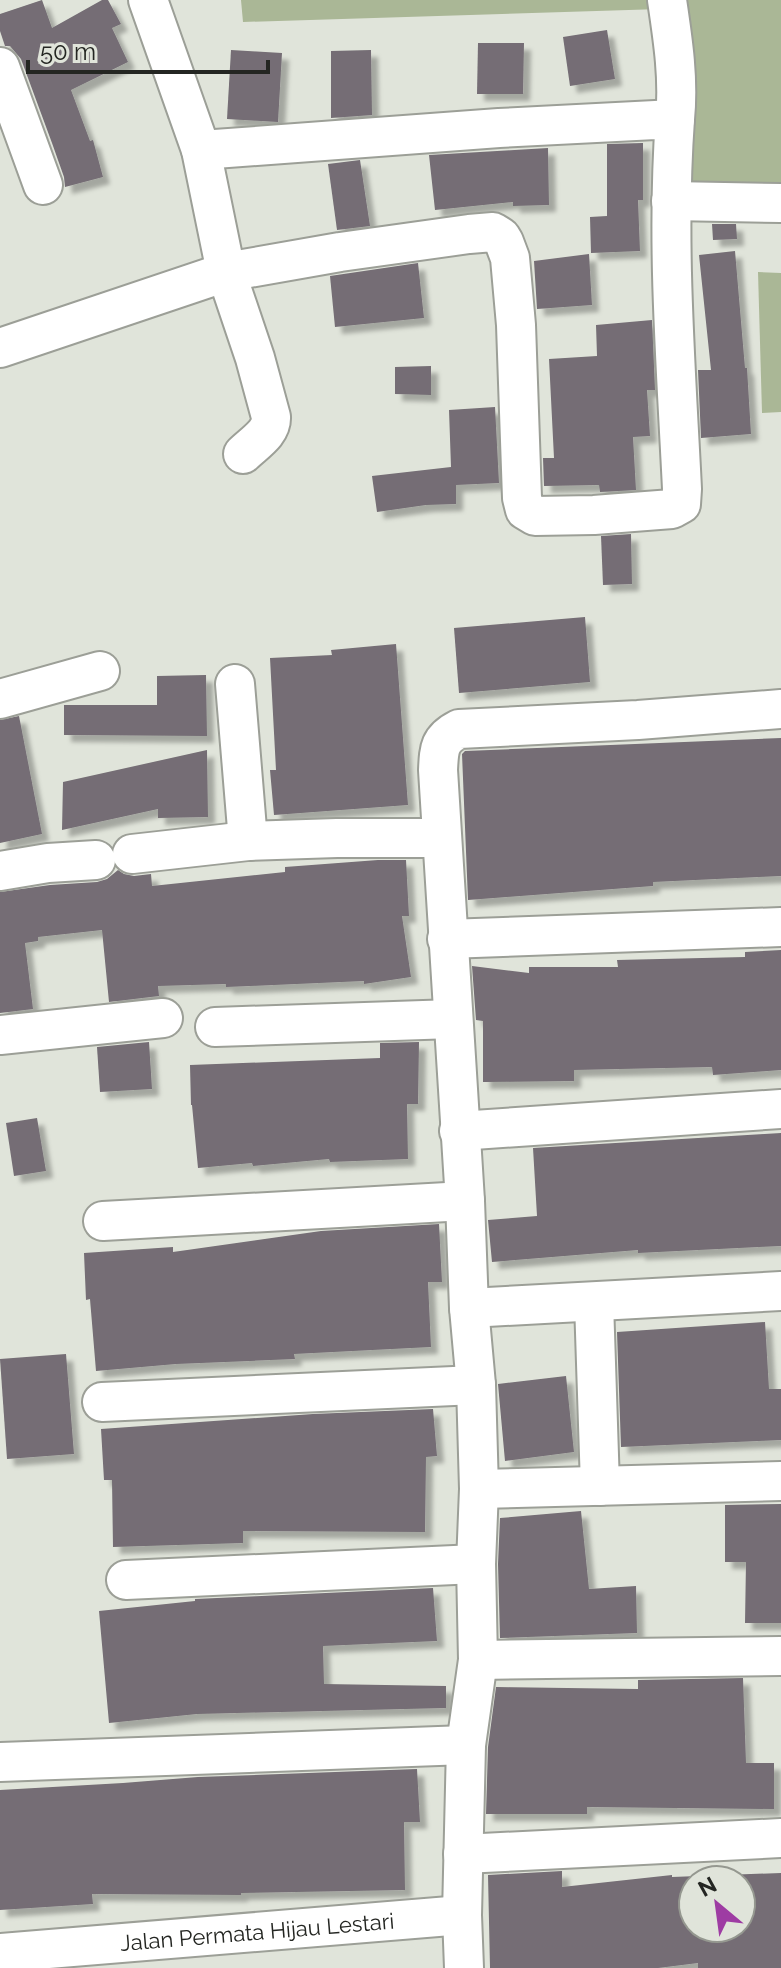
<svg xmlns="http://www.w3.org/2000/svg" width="781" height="1968" viewBox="0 0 781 1968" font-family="Raleway,sans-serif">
  <defs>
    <filter id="shadow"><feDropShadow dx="7" dy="7" stdDeviation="2" flood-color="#0004"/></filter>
  </defs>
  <rect width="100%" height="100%" fill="#e0e4da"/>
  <g fill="#aab796">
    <path d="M241,0H660L661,9L243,22Z"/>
    <path d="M678,0H781V191L687,189Z"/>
    <path d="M758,272L781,273V412L762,413Z"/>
  </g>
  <g fill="#746d74" fill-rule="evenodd" filter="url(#shadow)">
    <path d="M42,0L52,28L102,0H108L121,24L112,28L128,62L71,90L90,141L93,140L103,177L65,187L64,177L52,143L21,59L10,46H5L0,31V14Z"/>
    <path d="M607,30L615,79L570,86L563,37Z"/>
    <path d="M478,43H524L523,94H477Z"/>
    <path d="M231,50L282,53L278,122L227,119Z"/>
    <path d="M371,50L372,115L331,118V51Z"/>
    <path d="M643,143V200H638L640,251L591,253L590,217L607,216V144Z"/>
    <path d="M548,148L549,205L513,206V202L435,210L429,155Z"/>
    <path d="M360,160L370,226L337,230L328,164Z"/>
    <path d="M712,224H736L737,239L713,240Z"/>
    <path d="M735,251L745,368H747L751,434L701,438L698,370H711L699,255Z"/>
    <path d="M589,254L592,305L537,309L534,261Z"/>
    <path d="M418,263L424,318L335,327L330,276Z"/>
    <path d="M652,320L655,390H647L650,436L633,437L636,490L600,492L599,485L544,486L543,458H554L549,359L597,356L596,325Z"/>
    <path d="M431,366V395L395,394V367Z"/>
    <path d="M495,407L499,483L456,485V504L426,505L377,512L372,476L451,467L449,410Z"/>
    <path d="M631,534L632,584L603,585L601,536Z"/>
    <path d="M585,617L590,682L459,693L454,628Z"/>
    <path d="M396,644L408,805L274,815L270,770H276L270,658L332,655L331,650Z"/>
    <path d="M206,675L207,736L64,735V705H157V676Z"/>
    <path d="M19,716L42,834L0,843V720Z"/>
    <path d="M781,738V876L653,882V886L468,900L462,754L465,751Z"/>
    <path d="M207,750L208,817L158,818V809L62,830L63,782Z"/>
    <path d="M378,860H406L409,916H402L411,977L364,984V981L226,987V984L158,986L159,996L109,1002L102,930L38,937V941L25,943L33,1009L0,1013V892L50,885L97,882L107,879L118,870L124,874L134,876L151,874L152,886L285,872V867Z"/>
    <path d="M781,950V1070L713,1075L712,1067L574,1070V1081L483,1082V1021L476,1020L472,966L529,973V967H618L617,960L745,957V952Z"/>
    <path d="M149,1042L152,1089L100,1092L97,1047Z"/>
    <path d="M419,1042L418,1104H407L408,1159L330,1162L329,1159L253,1166L252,1163L198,1168L192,1105H191L190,1065L380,1058V1043Z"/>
    <path d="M37,1118L46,1171L14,1176L6,1123Z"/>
    <path d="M781,1133V1246L638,1253V1250L492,1262L488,1220L537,1216L533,1148Z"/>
    <path d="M439,1224L442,1282H428L431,1347L294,1354L295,1359L176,1364L96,1371L90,1299L86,1300L84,1253L173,1247V1252L321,1231Z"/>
    <path d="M765,1322L769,1389H781V1440L621,1447L617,1332Z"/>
    <path d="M66,1354L74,1454L7,1459L0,1359Z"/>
    <path d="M566,1376L574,1452L505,1461L498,1384Z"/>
    <path d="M433,1409L437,1456L426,1457L425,1532L243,1531V1543L113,1547L112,1480H104L101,1429L313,1414Z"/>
    <path d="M781,1504V1623H745L746,1562H725V1505Z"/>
    <path d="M581,1511L589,1589L636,1586L637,1633L500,1638L498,1564L500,1518Z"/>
    <path d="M433,1588L437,1641L323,1646L324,1684L446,1686V1708L197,1714L109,1723L99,1611L195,1601V1599Z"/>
    <path d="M743,1678L746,1763H774V1809L587,1807V1814H486L488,1747L496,1687L638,1689V1680Z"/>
    <path d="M417,1769L420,1822H404L405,1890L241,1893V1895L92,1894L93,1904L0,1910V1790L123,1783L198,1777Z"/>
    <path d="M562,1871V1887L672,1875V1877L781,1873V1968H698V1963L658,1968H490L488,1875ZM693,1880H741V1928H693Z"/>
  </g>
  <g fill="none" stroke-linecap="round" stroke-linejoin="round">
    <g stroke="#9c9f97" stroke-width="42">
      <g id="minor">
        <path d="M148,0L201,150L226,272L255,358L271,417C272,433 254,443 243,454"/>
        <path d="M667,0C673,40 679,79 675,119"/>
        <path d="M0,67L43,185"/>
        <path d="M671,201L781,203"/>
        <path d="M0,348L226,272L340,252L469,234L493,232L501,237L504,242L510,258L516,325L522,498L525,510L535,516L594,515L672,509L681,504L682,489C676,366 666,242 675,119L499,128L201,150"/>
        <path d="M235,684L248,841"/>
        <path d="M0,699L100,671"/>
        <path d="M132,854L248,841L337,838H441"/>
        <path d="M0,871L48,863L96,860"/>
        <path d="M447,939L781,927"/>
        <path d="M215,1027L453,1019"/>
        <path d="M0,1035L163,1018"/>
        <path d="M459,1131L781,1109"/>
        <path d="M103,1221L465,1201"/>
        <path d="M594,1302L600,1486"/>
        <path d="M469,1308L781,1291"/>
        <path d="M102,1402L476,1385"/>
        <path d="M479,1489L781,1481"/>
        <path d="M126,1580L476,1564"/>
        <path d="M478,1660L781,1656"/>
        <path d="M0,1762L466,1745"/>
        <path d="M463,1854L781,1838"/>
        <path id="s1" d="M0,1953L462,1915"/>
        <path d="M464,1968L462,1915L466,1745L478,1660L476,1564L479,1489L476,1385L469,1308L465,1201L438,770C439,749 439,739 459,729L638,720L781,709"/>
      </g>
    </g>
    <use href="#minor" stroke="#fff" stroke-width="38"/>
  </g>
  <g text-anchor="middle" stroke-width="6" stroke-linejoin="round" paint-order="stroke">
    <g font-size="22" fill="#242622" stroke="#e0e4da">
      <text dy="8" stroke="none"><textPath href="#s1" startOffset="258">Jalan Permata Hijau Lestari</textPath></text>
    </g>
  </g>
  <g transform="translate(717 1904) rotate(331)"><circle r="38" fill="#e0e4da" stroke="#959890" stroke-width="2"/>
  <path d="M0-6L14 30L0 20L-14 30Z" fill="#9e3ca3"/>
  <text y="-12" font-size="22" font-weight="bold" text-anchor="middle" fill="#242622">N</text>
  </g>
  <path d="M28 60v12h240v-12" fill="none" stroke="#242622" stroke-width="4"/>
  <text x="40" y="60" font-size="24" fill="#242622" stroke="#e0e4da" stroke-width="6" paint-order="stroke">50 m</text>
</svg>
